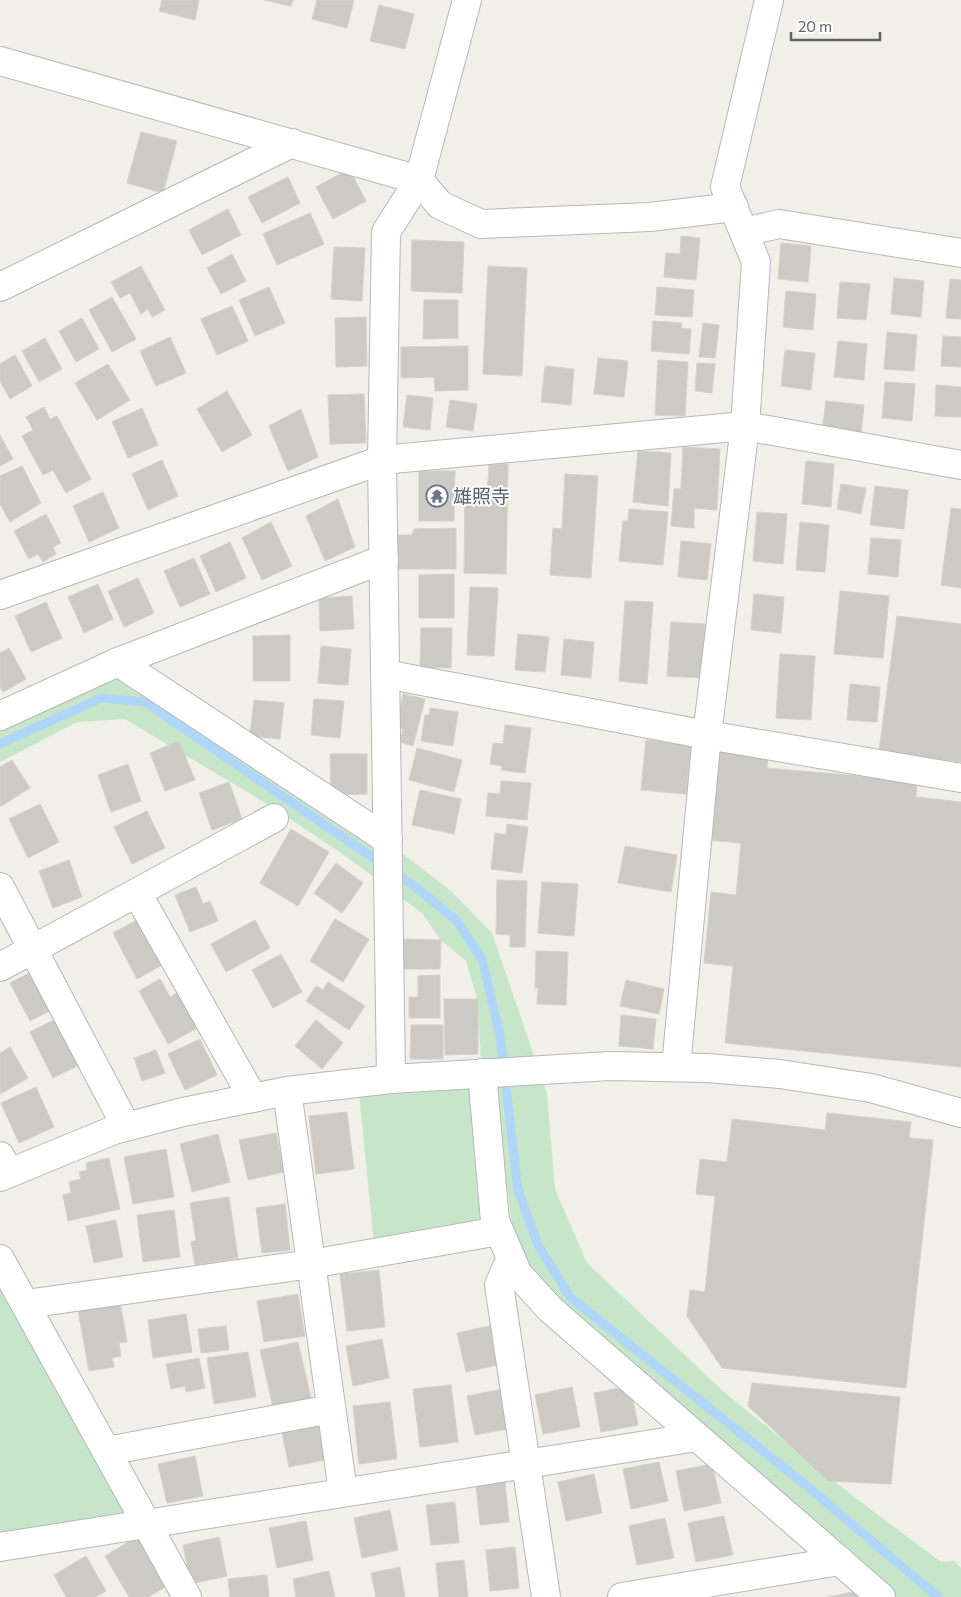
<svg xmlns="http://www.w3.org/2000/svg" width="961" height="1597" viewBox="0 0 961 1597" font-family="Commissioner,'Noto Sans JP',sans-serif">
  <rect width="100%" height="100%" fill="#f0efe8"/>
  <g fill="#c7e5c8">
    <path d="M129,658L376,833L451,891L492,933L547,1094L555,1189L587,1263L725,1393L854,1497L941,1562L954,1561L961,1568V1597H896L782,1511L518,1274L508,1193L484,1079L495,1221L375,1253L358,1082L482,1073L477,998L466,961L441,940L422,913L344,855L269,805L125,719L77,722L0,762V716Z"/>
    <path d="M0,1261L147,1524L0,1536Z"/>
  </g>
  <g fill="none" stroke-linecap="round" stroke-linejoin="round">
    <g stroke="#afd5f9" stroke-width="9">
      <path d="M0,744L101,698L145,702L382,864"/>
      <path d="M393,871L413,885L457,921L482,959L500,1035L518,1190L538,1245L570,1297L808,1487L938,1597"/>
    </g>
  </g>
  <g fill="#cccac4" stroke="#d5d1c7">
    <path d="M162,0H199L195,20L159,11Z"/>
    <path d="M264,0H293L291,6Z"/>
    <path d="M317,0H354L347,28L312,19Z"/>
    <path d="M379,5L414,14L405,49L370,41Z"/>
    <path d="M141,132L177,141L163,193L127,183Z"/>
    <path d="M349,169L366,201L333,219L316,187Z"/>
    <path d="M288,177L300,203L262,223L248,197Z"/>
    <path d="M228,209L241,235L202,255L189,230Z"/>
    <path d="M310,213L324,244L277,265L263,234Z"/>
    <path d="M681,236L700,238L696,280L664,277L666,253L680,254Z"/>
    <path d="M412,240L464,242L462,293L411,291Z"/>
    <path d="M781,243L811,246L808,282L778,279Z"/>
    <path d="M334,247L365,248L362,301L331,299Z"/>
    <path d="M232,254L246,281L221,294L207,268Z"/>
    <path d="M141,266L165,310L152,317L148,309L141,314L130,293L120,298L111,282Z"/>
    <path d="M488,266L527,268L522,376L483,374Z"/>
    <path d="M894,278L924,281L921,317L891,314Z"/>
    <path d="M950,279L961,280V319L946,318Z"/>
    <path d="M840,282L870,284L866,320L837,318Z"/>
    <path d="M269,287L285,323L255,336L239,300Z"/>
    <path d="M657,287L694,290L692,317L655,315Z"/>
    <path d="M786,291L816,294L813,330L783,327Z"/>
    <path d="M112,297L136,339L112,352L89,310Z"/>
    <path d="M424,300H458V338L423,339Z"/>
    <path d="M232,306L248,341L217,355L201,319Z"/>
    <path d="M366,317L367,366L336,367L335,318Z"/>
    <path d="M82,318L99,349L76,362L59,331Z"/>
    <path d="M653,321L682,323L681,328L691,329L689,354L651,351Z"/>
    <path d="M703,323L719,325L715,358L699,357Z"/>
    <path d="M887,332L917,335L914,371L884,369Z"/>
    <path d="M943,336L961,337V367L941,366Z"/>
    <path d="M170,337L186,373L156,386L140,351Z"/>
    <path d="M45,338L62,369L39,382L22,351Z"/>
    <path d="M838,341L867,344L864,380L834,377Z"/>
    <path d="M468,346V390L435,391L434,377L401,378V347Z"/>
    <path d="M785,350L815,353L811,390L781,386Z"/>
    <path d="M15,355L32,386L10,399L0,381V364Z"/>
    <path d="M598,358L628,361L624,397L594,394Z"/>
    <path d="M658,360L688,362L685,416L655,415Z"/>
    <path d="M697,363L715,364L712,393L695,391Z"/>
    <path d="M108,364L130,400L97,420L75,383Z"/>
    <path d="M545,366L574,369L571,405L541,402Z"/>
    <path d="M885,382L915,384L912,421L882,418Z"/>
    <path d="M936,385L961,387V417L935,416Z"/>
    <path d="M227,391L252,435L222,452L197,409Z"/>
    <path d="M364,394L366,443L330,444L328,395Z"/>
    <path d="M407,395L433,398L430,430L403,427Z"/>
    <path d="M450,400L477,404L473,431L446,427Z"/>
    <path d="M826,401L864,405L861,435L822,431Z"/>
    <path d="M44,407L50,419L57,416L91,479L66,493L53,470L43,475L22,436L33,430L26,417Z"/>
    <path d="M142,408L158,445L128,458L112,422Z"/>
    <path d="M301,409L318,457L288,471L269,426Z"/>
    <path d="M0,435L13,459L0,466Z"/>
    <path d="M683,447L720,449L717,510L694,508V528L671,526L674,489H681Z"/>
    <path d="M638,451L671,453L668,506L633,502Z"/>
    <path d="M162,460L178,496L148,510L132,474Z"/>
    <path d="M806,461L834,464L831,507L802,504Z"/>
    <path d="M508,464L506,574L464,573L465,493L487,495L489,465Z"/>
    <path d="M22,466L41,503L10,522L0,504V476Z"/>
    <path d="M419,471H455L454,521H419Z"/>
    <path d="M565,474L598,476L591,578L550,575L553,528L562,529Z"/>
    <path d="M841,484L866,488L861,514L837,509Z"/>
    <path d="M875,486L908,490L904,529L870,525Z"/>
    <path d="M103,492L119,528L89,542L73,506Z"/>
    <path d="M338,499L355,547L325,561L306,516Z"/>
    <path d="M951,508L961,509V588L941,585Z"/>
    <path d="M629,509L668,512L663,565L619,561L623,521H628Z"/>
    <path d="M757,512L787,514L783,564L753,561Z"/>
    <path d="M46,514L61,543L53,547L56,554L43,562L38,554L29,559L14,531Z"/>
    <path d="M271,522L292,566L262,580L242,538Z"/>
    <path d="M800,522L829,525L825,572L796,570Z"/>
    <path d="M456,528V569H398V535H412L414,529Z"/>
    <path d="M871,538L901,540L898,577L868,574Z"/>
    <path d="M681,541L711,544L707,580L678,577Z"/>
    <path d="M230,542L246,578L216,592L200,556Z"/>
    <path d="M194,558L210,594L180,607L164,571Z"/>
    <path d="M454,574V618H419V575Z"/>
    <path d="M138,578L154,613L124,627L108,591Z"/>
    <path d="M98,584L113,619L84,633L68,597Z"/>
    <path d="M470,587L498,588L494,656L467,655Z"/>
    <path d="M840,591L889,596L883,658L834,654Z"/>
    <path d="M754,594L784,597L781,633L751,630Z"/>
    <path d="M352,596L354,629L320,631L319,598Z"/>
    <path d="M625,601L653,602L647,684L619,681Z"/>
    <path d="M46,602L62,638L31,652L15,616Z"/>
    <path d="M897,616L961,624V762L879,751Z"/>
    <path d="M671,622L705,624L701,678L667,676Z"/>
    <path d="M421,628H452L451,668L420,667Z"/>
    <path d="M518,634L549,637L545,672L515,670Z"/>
    <path d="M290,635V681H253V636Z"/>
    <path d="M564,639L594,642L591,678L561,675Z"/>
    <path d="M321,646L351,649L348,685L318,683Z"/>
    <path d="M9,648L26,679L3,692L0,687V653Z"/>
    <path d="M780,654L815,656L811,720L776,718Z"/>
    <path d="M850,684L880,687L877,722L847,720Z"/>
    <path d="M403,694L425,699L413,746L400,742L403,729L397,727Z"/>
    <path d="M314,699L344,701L340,738L311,735Z"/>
    <path d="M254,700L284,703L280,739L250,736Z"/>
    <path d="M430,708L458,712L453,746L421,741L425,715H429Z"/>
    <path d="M505,725L531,728L525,773L501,770L502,766L490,764L493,743L503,744Z"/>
    <path d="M646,740L691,745L686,794L641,790Z"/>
    <path d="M179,741L195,780L165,791L150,753Z"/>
    <path d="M417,748L462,760L454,792L409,780Z"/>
    <path d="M715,749L768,754L767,768L917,781L916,797L961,802V1067L725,1043L733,966L704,963L711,892L736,895L741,843L707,840Z"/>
    <path d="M330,754H367V794L331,795Z"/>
    <path d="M12,760L30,788L0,807V767Z"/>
    <path d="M128,764L141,801L111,812L98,775Z"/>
    <path d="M501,781L531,783L527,820L486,816L488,793L500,794Z"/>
    <path d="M229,782L242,819L212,830L199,793Z"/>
    <path d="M420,790L461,799L454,834L412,825Z"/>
    <path d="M40,804L59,842L28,858L9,819Z"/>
    <path d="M147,811L165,848L132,864L114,827Z"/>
    <path d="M507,824L528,827L522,873L491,869L495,833L506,835Z"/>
    <path d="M291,829L329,852L298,906L260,883Z"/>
    <path d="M625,846L677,855L671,892L618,883Z"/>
    <path d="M69,860L82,897L53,908L39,871Z"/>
    <path d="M336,863L363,883L342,913L314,893Z"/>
    <path d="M497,880L527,881L525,947H510V935L496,934Z"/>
    <path d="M542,882L578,884L574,936L538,933Z"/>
    <path d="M196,887L203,904L210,901L218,921L190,932L175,895Z"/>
    <path d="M335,919L369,939L343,982L310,961Z"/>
    <path d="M137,920L162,965L137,979L113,933Z"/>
    <path d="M255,920L270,948L226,972L211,944Z"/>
    <path d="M404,939L441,940L440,969H403Z"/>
    <path d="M536,951L568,952L566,1005L537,1004L538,988H535Z"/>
    <path d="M281,954L302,992L273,1008L252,970Z"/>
    <path d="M35,970L55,1008L30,1021L10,983Z"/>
    <path d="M440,975V1018H409V997H418V976Z"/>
    <path d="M160,979L170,997L182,990L201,1026L168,1044L139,991Z"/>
    <path d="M626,980L664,989L659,1014L620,1006Z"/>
    <path d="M328,982L365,1006L349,1030L306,1001L316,986L323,990Z"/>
    <path d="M444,999H478V1054L445,1055Z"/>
    <path d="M621,1015L656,1019L653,1049L619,1046Z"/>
    <path d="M60,1017L83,1063L53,1078L30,1032Z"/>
    <path d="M316,1020L343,1043L322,1069L295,1046Z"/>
    <path d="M411,1025H443V1059H410Z"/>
    <path d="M200,1039L217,1075L185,1090L168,1054Z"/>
    <path d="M10,1047L28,1078L0,1094V1053Z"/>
    <path d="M156,1050L165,1073L142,1081L134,1058Z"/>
    <path d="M36,1087L54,1127L19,1143L1,1103Z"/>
    <path d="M347,1112L354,1169L316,1174L309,1116Z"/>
    <path d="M827,1113L911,1122L909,1138L933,1140L906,1388L722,1368L687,1316L690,1290L705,1292L715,1196L696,1194L700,1159L727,1162L732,1119L825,1130Z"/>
    <path d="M276,1133L284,1172L248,1180L239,1140Z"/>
    <path d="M218,1134L230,1182L192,1192L180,1144Z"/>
    <path d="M166,1149L174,1197L133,1204L124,1157Z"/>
    <path d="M109,1158L120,1209L68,1221L63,1195L71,1193L69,1182L81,1179L79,1172L87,1170L86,1163Z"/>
    <path d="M229,1197L238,1258L195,1265L191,1242L196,1240L190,1203Z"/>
    <path d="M285,1204L290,1250L262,1253L256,1208Z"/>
    <path d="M174,1210L180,1257L143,1262L137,1215Z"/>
    <path d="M116,1220L123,1257L94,1263L86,1226Z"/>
    <path d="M379,1270L385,1327L347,1331L340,1274Z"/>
    <path d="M298,1294L305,1336L264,1342L257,1301Z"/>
    <path d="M120,1302L127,1342L119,1343L121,1356L112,1358L114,1367L89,1371L78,1310Z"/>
    <path d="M186,1314L192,1352L153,1358L148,1320Z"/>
    <path d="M494,1325L502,1364L466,1372L457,1333Z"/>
    <path d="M226,1326L229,1350L201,1353L198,1329Z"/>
    <path d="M382,1339L389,1378L353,1386L346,1346Z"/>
    <path d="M298,1342L311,1398L273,1407L260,1350Z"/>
    <path d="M248,1352L256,1397L214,1404L207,1358Z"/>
    <path d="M199,1358L205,1388L186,1392L185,1386L171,1389L166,1364Z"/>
    <path d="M752,1383L900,1397L891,1484L828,1481L748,1406Z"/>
    <path d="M451,1385L458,1442L420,1447L413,1389Z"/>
    <path d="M630,1386L638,1425L601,1432L594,1393Z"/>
    <path d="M572,1387L580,1427L543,1434L535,1395Z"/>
    <path d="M503,1389L512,1428L475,1435L467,1396Z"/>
    <path d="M390,1402L397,1459L359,1464L353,1406Z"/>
    <path d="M317,1421L325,1460L289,1467L281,1428Z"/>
    <path d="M195,1456L203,1496L167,1503L158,1464Z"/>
    <path d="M659,1462L668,1501L631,1509L623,1469Z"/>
    <path d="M712,1464L721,1503L684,1511L676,1471Z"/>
    <path d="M594,1474L602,1513L566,1521L558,1482Z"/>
    <path d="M505,1482L509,1522L480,1525L476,1485Z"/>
    <path d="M455,1502L459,1543L431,1545L426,1505Z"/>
    <path d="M390,1510L398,1550L362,1558L354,1518Z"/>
    <path d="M724,1516L733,1555L696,1562L688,1523Z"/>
    <path d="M665,1518L674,1558L637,1565L629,1526Z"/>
    <path d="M306,1521L313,1560L277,1568L269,1528Z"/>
    <path d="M138,1536L167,1586L148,1597H129L105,1556Z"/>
    <path d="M219,1537L227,1576L191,1584L183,1545Z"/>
    <path d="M515,1547L519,1588L490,1591L486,1550Z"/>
    <path d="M86,1556L106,1591L96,1597H66L54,1575Z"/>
    <path d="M464,1560L468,1597H439L436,1563Z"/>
    <path d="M400,1567L405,1597H376L371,1573Z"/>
    <path d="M329,1571L335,1597H296L293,1579Z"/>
    <path d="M267,1575L269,1597H230L228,1579Z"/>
    <path d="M864,1590L865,1597H827Z"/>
  </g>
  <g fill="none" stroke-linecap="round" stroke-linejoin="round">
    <g stroke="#b5b7bb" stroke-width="30">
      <g id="minor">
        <path d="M0,61L419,180L440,205L481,224L650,217L734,207"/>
        <path d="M744,232L779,224L961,253"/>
        <path d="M0,287L292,143"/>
        <path d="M0,595L382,460L745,426L961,465"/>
        <path d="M118,662L388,840"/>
        <path d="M385,674L707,735L961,778"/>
        <path d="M0,716L118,662L384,559"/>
        <path d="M0,887L126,1126"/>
        <path d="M137,893L253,1098"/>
        <path d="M0,967L274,818"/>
        <path d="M676,1067L707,735L745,426L756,262L725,187L769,0"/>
        <path d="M482,1073L495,1221L518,1274L550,1309L881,1597"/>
        <path d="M391,1079L382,460L386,232L419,180L467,0"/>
        <path d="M287,1091L343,1492"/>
        <path d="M0,1156L9,1172"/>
        <path d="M511,1258L499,1285L546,1597"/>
        <path d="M0,1259L187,1597"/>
        <path d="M26,1304L311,1264L499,1231"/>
        <path d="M107,1451L331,1409"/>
        <path d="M0,1547L697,1437"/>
        <path d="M622,1597L840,1561"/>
      </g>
    </g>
    <g stroke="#b5b7bb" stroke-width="30">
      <path id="tertiary" d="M0,1177L114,1130L183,1112L287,1091L391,1079L610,1066L707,1068L780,1074L871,1088L961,1113"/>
    </g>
    <use href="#minor" stroke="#fff" stroke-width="28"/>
    <use href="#tertiary" stroke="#fff" stroke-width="28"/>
  </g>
  <defs>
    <g id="temple-ring" transform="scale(1.125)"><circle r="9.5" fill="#fff" stroke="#6b7280" stroke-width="1.5"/><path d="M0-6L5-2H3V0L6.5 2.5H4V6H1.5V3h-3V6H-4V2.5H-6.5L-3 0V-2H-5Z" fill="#6b7280"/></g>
  </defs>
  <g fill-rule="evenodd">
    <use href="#temple-ring" x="437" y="496"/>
  </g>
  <g text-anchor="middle" stroke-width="4" stroke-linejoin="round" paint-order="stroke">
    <g font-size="19" fill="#5b616d" stroke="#fff" text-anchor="start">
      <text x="453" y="503">雄照寺</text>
    </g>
  </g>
  <path d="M791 32v8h89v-8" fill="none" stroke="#5f6267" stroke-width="2.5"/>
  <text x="798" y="32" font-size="15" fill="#5f6267" stroke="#ffffff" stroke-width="4" paint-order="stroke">20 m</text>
</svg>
